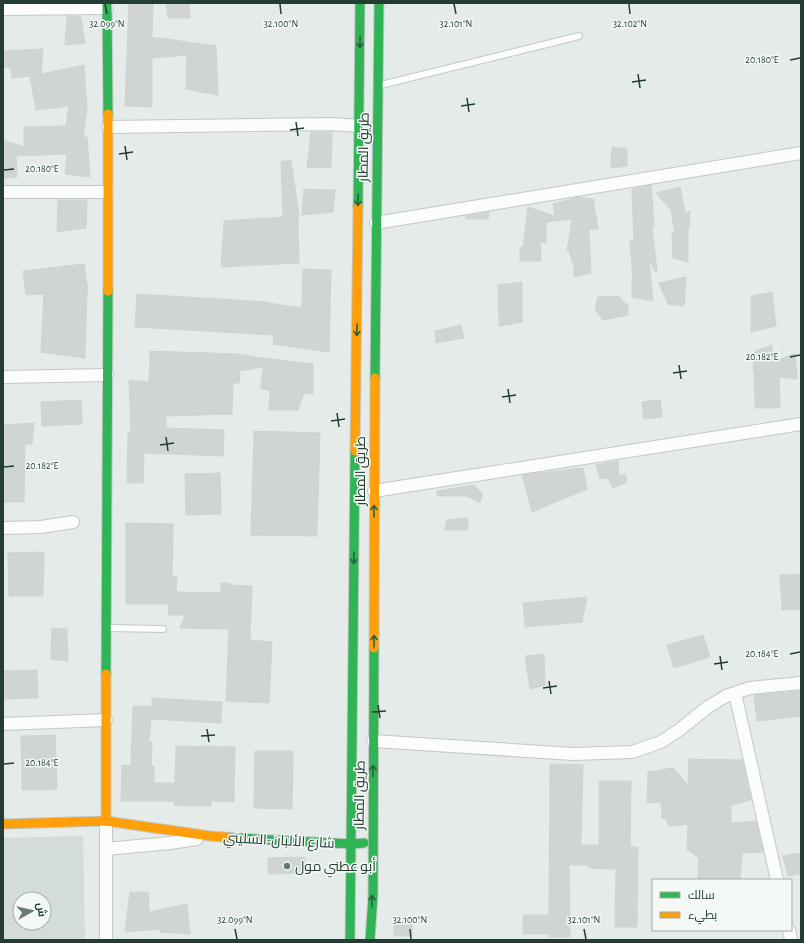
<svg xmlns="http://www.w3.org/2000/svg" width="804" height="943" viewBox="0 0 804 943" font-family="'Alegreya Sans',Cairo,sans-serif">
  <rect width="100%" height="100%" fill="#e5ebe8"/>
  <path fill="#d4dcd7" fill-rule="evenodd" d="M83,836L85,940H3V838ZM20,899H44V923H20Z"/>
  <g fill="#d0d4d2" stroke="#ced4d1">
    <path d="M129,3H153L152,37L216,46L218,95L186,89L187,55L152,58V107L125,106Z"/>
    <path d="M166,3H189L190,18H168Z"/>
    <path d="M67,16L81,17L85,43L65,45Z"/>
    <path d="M43,49L41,74L84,65L87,110L83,137H87L90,177L65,174L67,154L16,156L17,177L3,179V140L24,147V127L66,126L69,106L36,110L30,76L12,78L11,68L3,67V51Z"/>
    <path d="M311,132H332L331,167L307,168Z"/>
    <path d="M612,147L627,149V166L611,168Z"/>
    <path d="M291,160L299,216H298L299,263L221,267L224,221L283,217L281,162Z"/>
    <path d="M651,185L654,226H652L657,271L655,272L649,259L653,301L632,297V280H633L630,241H634L632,189Z"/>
    <path d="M680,187L685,213L690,211L689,228H688V262L673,258L672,233H675L671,210L656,193Z"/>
    <path d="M304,189L335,190L333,212L302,215Z"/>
    <path d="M578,197L593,199L598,229H589L591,273L574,277V267L569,251H567L572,219L546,222V243L540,242L541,261H520V247H523L528,207L555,216L553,204Z"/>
    <path d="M58,200H87L86,228L57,232Z"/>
    <path d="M489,212L488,219H466V216Z"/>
    <path d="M84,264L88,291H87L85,358L41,352L44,294L26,295L23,271Z"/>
    <path d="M303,269L331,270L329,352L273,344L274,335L135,327L137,294L268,302V303L302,308Z"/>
    <path d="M686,277L684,306L668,304L659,283Z"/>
    <path d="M522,282V322L499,326L498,285Z"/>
    <path d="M772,292L776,326L751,332V296Z"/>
    <path d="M618,296L628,306V315L603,320L595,309L598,297Z"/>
    <path d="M461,325L464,338L436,343L435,331Z"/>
    <path d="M772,345V363L795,353L797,379L779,377L780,408H755L754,371H753L755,351Z"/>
    <path d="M150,351L238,354L262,358L313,364V394L304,393L298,410H269L270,390L261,389L263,367L240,371L239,383H233L232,414L166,416V428L224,430L223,456L144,453L143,483H127L128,432H131L129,380L149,382Z"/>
    <path d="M81,400L82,424L42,426L41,402Z"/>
    <path d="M660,400L662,417L644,419L642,402Z"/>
    <path d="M34,423L32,444H25L24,502H3V425Z"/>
    <path d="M254,431L320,433L317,536L251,535Z"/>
    <path d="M618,461L619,476L625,474L627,482L613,488L608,478L600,479L596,465Z"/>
    <path d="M583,468L587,489L532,512L522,475Z"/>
    <path d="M220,473L221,514L186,515L185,474Z"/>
    <path d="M474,485L483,494L480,503L467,496H437V491Z"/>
    <path d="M468,518V530H445L447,520Z"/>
    <path d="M126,523L173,524L172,577H177L176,592L221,593V583H230V585L252,586L250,640L272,642L269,703L226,701L229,629L180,628L185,615H168L169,604H126Z"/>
    <path d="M44,552L43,596H9L8,553Z"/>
    <path d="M801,574V609L782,610L780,575Z"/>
    <path d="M587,597L582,622L525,627L523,603Z"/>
    <path d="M52,628L67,629L68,661L51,659Z"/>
    <path d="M703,635L710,657L674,668L667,645Z"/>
    <path d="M544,654L545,685L530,689L525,656Z"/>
    <path d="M37,670L38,698L3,699V671Z"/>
    <path d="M801,691V716L757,721L754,695Z"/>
    <path d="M152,698L222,702L221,723L151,719L149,742H152L151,766H154V783H175L176,746L235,747L234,802L211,801V806L174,805V801H121L122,765L131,766L133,706H152Z"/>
    <path d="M55,735L57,789L22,790L21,736Z"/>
    <path d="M255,751H293L292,809L254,808Z"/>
    <path d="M689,759L742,760L751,800L731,805V823L756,821L763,852L742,853L740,880H698L699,858L687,849L688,824L668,826L667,820L662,818L661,802L647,803L648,772L673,768L688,785Z"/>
    <path d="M550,764L583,765L581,845H599V781H631L630,847H638L637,927H615L616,869L589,868V865H569L570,937H549V934H523V915H549Z"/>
    <path d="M801,853V874L788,876L783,856Z"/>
    <path d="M305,857L306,873L268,874V858Z"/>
    <path d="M130,892H148L149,912L187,904L190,934L160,932V929L125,932Z"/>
    <rect x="394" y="923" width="18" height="13"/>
  </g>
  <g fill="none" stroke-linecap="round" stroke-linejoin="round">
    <g stroke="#c2c8c5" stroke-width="8">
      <g id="lane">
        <path d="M381,85L579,36"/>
        <path d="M108,628L163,629"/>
      </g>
    </g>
    <g stroke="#c2c8c5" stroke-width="14">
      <g id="street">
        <path d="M3,9L107,8"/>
        <path d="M108,127L332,124L359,126"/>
        <path d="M3,192H107"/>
        <path d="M376,223L801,153"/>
        <path d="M3,377L107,375"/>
        <path d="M374,491L801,424"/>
        <path d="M3,528L41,527L73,522"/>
        <path d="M735,693L777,880"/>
        <path d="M3,724L106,720"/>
        <path d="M373,741L574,754L632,752L661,742L679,730L708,707L726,696L750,688L801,683"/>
        <path d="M106,849L170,843L197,839"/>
        <path d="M789,930L791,940"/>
        <path d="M106,940V821"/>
      </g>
    </g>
    <g stroke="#c1c8c5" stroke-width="11">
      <g id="fast">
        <path d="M107,3L108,114"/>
        <path d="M358,207L360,3"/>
        <path d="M375,378L379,3"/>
        <path d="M106,674L108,291"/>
        <path d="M237,838L352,844L364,843"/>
        <path d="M350,940L355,451"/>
        <path d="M370,940L373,896L374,648"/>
      </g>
    </g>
    <g stroke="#c1c8c5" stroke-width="11">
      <g id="slow">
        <path d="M108,291V114"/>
        <path d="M355,451L358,207"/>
        <path d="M374,648L375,378"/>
        <path d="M106,821V674"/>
        <path d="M3,824L106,821L210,836L237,838"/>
      </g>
    </g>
    <use href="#lane" stroke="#fbfcfc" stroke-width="6"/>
    <use href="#street" stroke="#fbfcfc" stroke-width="12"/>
    <use href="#fast" stroke="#30b455" stroke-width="9"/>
    <use href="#slow" stroke="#ff9f0a" stroke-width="9"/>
  </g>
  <defs><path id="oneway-shaft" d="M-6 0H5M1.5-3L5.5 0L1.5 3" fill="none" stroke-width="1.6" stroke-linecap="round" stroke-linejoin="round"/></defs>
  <g stroke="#27613e">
    <use href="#oneway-shaft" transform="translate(360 42) rotate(91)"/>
    <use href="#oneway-shaft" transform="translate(358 200) rotate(91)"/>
    <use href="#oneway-shaft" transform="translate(357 330) rotate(91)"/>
    <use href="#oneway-shaft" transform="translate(374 511) rotate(-90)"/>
    <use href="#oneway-shaft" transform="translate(354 558) rotate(91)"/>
    <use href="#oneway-shaft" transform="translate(374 641) rotate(-90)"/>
    <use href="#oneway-shaft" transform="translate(373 771) rotate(-89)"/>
    <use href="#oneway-shaft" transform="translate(372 901) rotate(-88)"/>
  </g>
  <path fill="none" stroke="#233d34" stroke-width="1.5" d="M105,4L107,14M280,4L281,14M454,4L456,14M629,4L630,14M790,60L800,58M638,74L640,88M632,82L646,80M467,98L469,112M461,106L475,104M296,122L298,136M290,130L304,128M125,146L127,160M119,154L133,152M4,170L14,169M790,357L800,355M679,365L681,379M673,373L687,371M508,389L510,403M502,397L516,395M337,413L339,427M331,421L345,419M166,437L168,451M160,445L174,443M4,467L14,466M790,654L800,652M720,656L722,670M714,664L728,662M549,681L551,694M543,688L557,686M378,705L380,718M372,712L386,711M207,729L209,742M201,736L215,735M4,764L14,763M235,929L237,939M410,929L411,939M584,929L586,939"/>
  <circle fill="#677a73" stroke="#f4f9f6" stroke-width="1.5" cx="287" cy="866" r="4"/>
  <g text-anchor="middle" stroke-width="3" stroke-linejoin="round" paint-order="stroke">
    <g font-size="14" fill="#233d34" stroke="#f4f9f6">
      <text transform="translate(363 147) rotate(-89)" y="5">طريق المطار</text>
      <text transform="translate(360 471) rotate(-90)" y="5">طريق المطار</text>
      <text transform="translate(359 795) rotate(-89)" y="5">طريق المطار</text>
      <text transform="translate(279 840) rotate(3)" y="5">شارع الألبان-السليني</text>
    </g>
    <g font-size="14" fill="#233d34" stroke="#f4f9f6" text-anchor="start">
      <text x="295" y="871">أبو عطني مول</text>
    </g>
  </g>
  <g font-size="10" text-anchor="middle" fill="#233d34" stroke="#f4f9f6" stroke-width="3" stroke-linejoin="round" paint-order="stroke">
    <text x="107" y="27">32.099°N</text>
    <text x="281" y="27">32.100°N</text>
    <text x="456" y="27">32.101°N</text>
    <text x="630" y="27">32.102°N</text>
    <text x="762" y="63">20.180°E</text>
    <text x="42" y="172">20.180°E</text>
    <text x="762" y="360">20.182°E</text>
    <text x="42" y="469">20.182°E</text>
    <text x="762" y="657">20.184°E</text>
    <text x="42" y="766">20.184°E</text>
    <text x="235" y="923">32.099°N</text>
    <text x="410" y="923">32.100°N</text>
    <text x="584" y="923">32.101°N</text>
  </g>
  <rect width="804" height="943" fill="none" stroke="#233d34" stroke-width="8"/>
  <rect x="652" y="879" width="140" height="52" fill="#f4f9f6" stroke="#a0aea8"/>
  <rect x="660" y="892" width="20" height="6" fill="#30b455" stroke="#a0aea8"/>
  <text x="688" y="899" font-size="12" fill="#233d34">سالك</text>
  <rect x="660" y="912" width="20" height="6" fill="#ff9f0a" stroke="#a0aea8"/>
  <text x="688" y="919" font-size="12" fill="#233d34">بطيء</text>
  <g transform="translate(32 911) rotate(82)"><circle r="19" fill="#f4f9f6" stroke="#a0aea8"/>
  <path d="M0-3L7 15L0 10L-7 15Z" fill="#677a73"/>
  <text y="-6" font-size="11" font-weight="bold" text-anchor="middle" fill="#233d34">ش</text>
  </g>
</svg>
